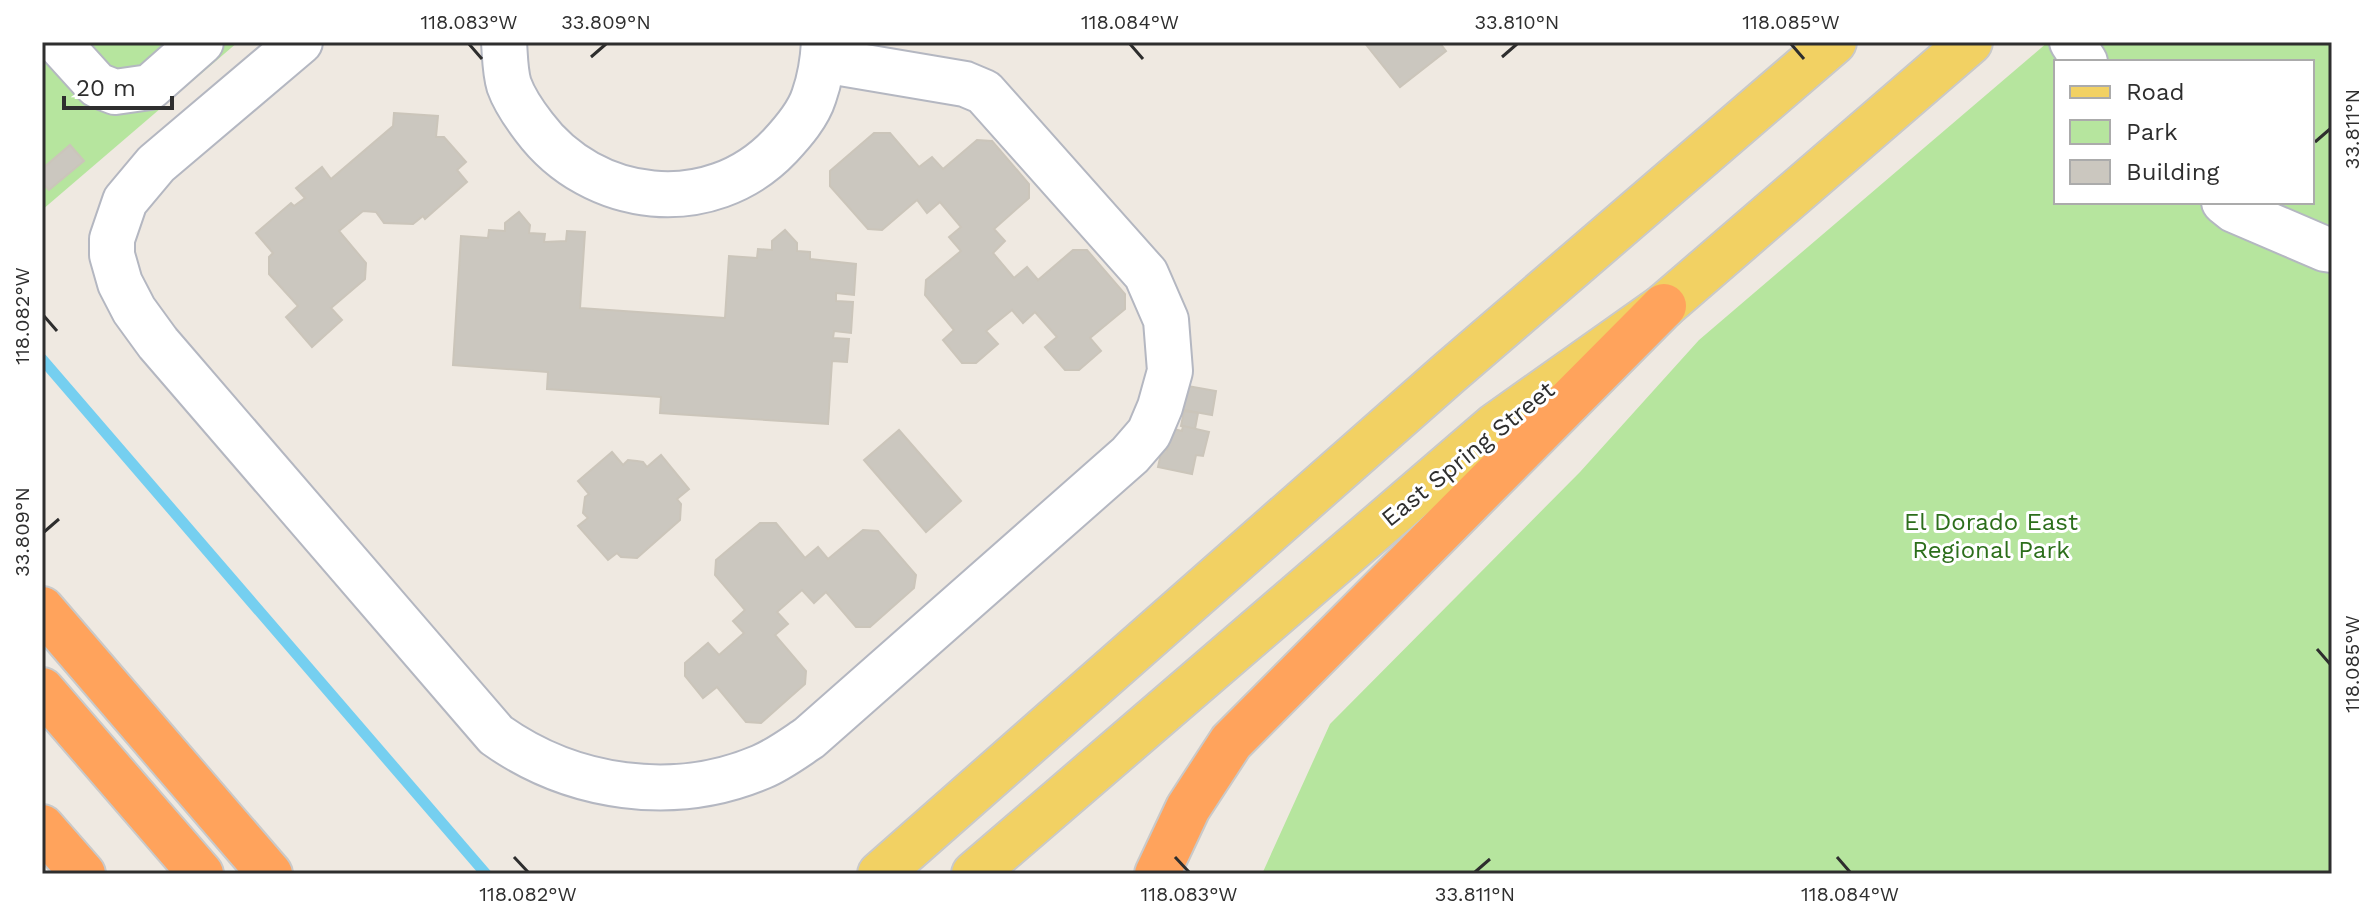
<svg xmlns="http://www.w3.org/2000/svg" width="2374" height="916" viewBox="0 0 2374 916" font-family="'Work Sans',sans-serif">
  <rect width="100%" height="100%" fill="#efe9e1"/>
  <g fill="#b6e59e" fill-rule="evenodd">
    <path d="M42,42H238L42,210Z"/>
    <path d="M2048,42H2332V874H1262L1330,724L1580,472L1699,340ZM2056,62H2312V202H2056Z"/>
  </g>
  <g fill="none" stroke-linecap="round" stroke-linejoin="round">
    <path stroke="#75cff0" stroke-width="11" d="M42,359L486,874"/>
  </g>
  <g fill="#cbc7bf" stroke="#cbc5ba" stroke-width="2">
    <path d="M1364,42H1439L1446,51L1400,87Z"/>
    <path d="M394,113L438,116L436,137H444L466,162L457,170L467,182L425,219L423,216L413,224L384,223L376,212L363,211L339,231L366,263L365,279L331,308L342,320L312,347L286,317L298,306L269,274V257L273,253L256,233L291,203L294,206L305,198L296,188L322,167L331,179L393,126Z"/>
    <path d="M874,133H890L919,167L932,157L943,169L977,140L992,141L1029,184V198L994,229L1005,241L993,253L1014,278L1027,267L1038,280L1073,250H1087L1125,294V309L1090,338L1101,351L1079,370H1065L1045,347L1057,337L1035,312L1023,323L1012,310L986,331L998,344L976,363H962L943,340L954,330L925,295L926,280L961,251L949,237L961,227L940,202L927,213L917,200L882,230L868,229L830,186V171Z"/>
    <path d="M70,145L84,161L49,190L42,183V169Z"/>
    <path d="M519,212L530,225L529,233L545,234L544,242L566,241L567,231L585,232L580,308L725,318L729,256L757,258L758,249L772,250V241L785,230L797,243V251L810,252V259L856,264L854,295L836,293V301L853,302L851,333L834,331L833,338L849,339L847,362L832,361L828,424L660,413L661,397L547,389L548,372L453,365L461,236L488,238L489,230L505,231V223Z"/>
    <path d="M1182,385L1216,391L1212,415L1178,409Z"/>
    <path d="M1184,411L1198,413L1195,429L1181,426Z"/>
    <path d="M1183,426L1209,432L1203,456L1196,455L1192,474L1158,467L1162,449L1167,450L1168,444H1165L1169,428L1182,431Z"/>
    <path d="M899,430L961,501L926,532L864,460Z"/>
    <path d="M612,452L623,465L628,460L637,461L643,462L647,467L661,455L689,489L677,499L681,504L680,520L637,558L621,557L617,553L608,560L578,526L588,518L583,513L585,497L589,494L578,481Z"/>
    <path d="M760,523H776L805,558L818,547L828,559L863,530L878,531L916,575L914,588L870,627H856L826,592L814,603L802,590L777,612L788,624L775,635L806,671L805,684L761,723L746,722L717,687L703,698L685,676V663L708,643L719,655L744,633L733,621L745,610L715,575L716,560Z"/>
  </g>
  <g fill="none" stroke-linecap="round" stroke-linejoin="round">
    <g stroke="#b4b7c1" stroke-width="48">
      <g id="minor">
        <path d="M58,42L97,85L115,92L150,87L201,42"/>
        <path d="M300,42L156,164L125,201L112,239V255L120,283L134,310L158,343L496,735C572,789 674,804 761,767C778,760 794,748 809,738L1130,455L1149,433L1160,407L1170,371L1166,320L1146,274L984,92L965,84L823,60"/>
        <path d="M504,42C505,55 505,72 509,85C514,99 524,114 534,127C592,205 710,220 780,146C793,132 808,115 814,96C820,79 823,60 824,42"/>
        <path d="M2072,42L2085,62"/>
        <path d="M2224,202L2234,210L2325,249L2332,250"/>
      </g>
    </g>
    <g stroke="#c9c9c9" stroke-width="48">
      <g id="major">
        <path d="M880,874L1449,373L1834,42"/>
        <path d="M974,874L1496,425L1664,306L1970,42"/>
      </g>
    </g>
    <g stroke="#c9c9c9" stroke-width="48">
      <g id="highway">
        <path d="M42,609L270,874"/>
        <path d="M42,690L201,874"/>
        <path d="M42,827L83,874"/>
        <path d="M1157,874L1188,808L1231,742L1664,306"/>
      </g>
    </g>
    <use href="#minor" stroke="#fff" stroke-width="44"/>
    <use href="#major" stroke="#f2d163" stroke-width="44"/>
    <use href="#highway" stroke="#ffa35c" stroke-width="44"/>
  </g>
  <path fill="none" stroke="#2e2e2e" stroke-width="3" d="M469,44L482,59M1130,44L1143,59M1791,44L1804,59M591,57L606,44M1502,57L1517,44M2315,142L2330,129M44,316L57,331M44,532L59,519M2317,649L2330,664M514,857L528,872M1175,857L1189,872M1837,857L1850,872M1475,872L1490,859"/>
  <g text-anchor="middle" stroke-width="6" stroke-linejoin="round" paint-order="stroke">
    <g font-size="24" fill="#2e2e2e" stroke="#fff">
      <text transform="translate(1468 454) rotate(-39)" y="8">East Spring Street</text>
    </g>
    <g font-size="24" fill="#2c6e1b" stroke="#fff">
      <text x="1991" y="530">El Dorado East<tspan x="1991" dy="28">Regional Park</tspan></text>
    </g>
  </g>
  <rect width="2374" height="916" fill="none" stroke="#ffffff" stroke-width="88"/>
  <rect x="2054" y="60" width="260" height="144" fill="#ffffff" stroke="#ababab" stroke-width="2"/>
  <rect x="2070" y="86" width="40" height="12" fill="#f2d163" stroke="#ababab" stroke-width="2"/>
  <text x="2126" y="100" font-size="24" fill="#2e2e2e">Road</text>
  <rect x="2070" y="120" width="40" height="24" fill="#b6e59e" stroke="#ababab" stroke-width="2"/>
  <text x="2126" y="140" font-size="24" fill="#2e2e2e">Park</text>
  <rect x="2070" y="160" width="40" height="24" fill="#cbc7bf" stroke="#ababab" stroke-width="2"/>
  <text x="2126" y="180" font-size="24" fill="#2e2e2e">Building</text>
  <path d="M64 96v12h108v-12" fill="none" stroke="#2e2e2e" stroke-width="4"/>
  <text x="76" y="96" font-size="24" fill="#2e2e2e" stroke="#ffffff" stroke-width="6" paint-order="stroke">20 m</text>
  <rect x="44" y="44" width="2286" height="828" fill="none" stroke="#2e2e2e" stroke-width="3"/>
  <g font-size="20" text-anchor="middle" fill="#2e2e2e">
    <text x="469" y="29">118.083°W</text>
    <text x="606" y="29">33.809°N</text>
    <text x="1130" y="29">118.084°W</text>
    <text x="1517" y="29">33.810°N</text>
    <text x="1791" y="29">118.085°W</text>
    <text transform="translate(2352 129) rotate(-90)" y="7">33.811°N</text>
    <text transform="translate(22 316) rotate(-90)" y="7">118.082°W</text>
    <text transform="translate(22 532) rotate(-90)" y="7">33.809°N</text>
    <text transform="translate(2352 664) rotate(-90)" y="7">118.085°W</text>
    <text x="528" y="901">118.082°W</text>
    <text x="1189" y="901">118.083°W</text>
    <text x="1475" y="901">33.811°N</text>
    <text x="1850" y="901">118.084°W</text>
  </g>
</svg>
